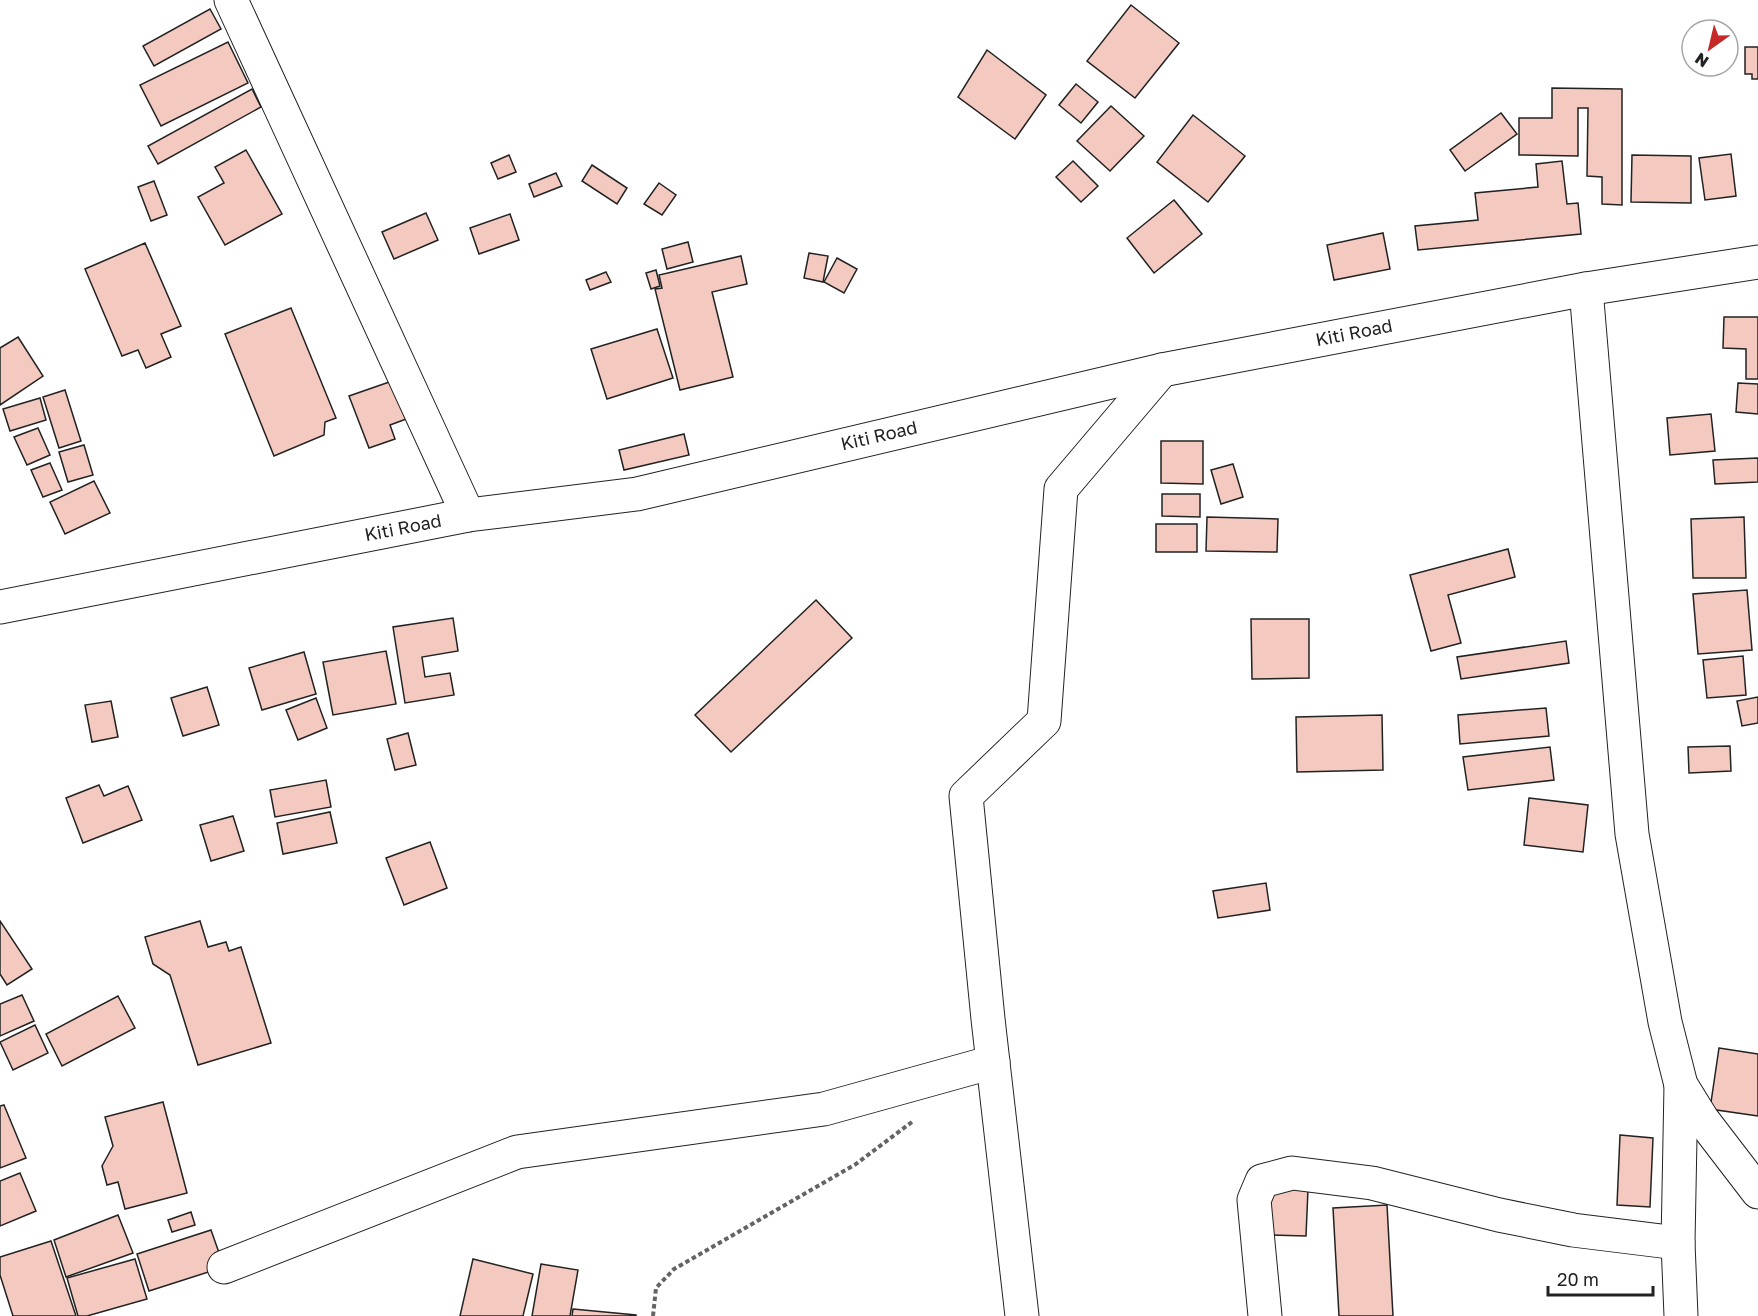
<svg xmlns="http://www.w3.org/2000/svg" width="1758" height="1316" viewBox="0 0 1758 1316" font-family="'Golos Text',sans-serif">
  <rect width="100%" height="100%" fill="#fff"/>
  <g fill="#f3c9c0" stroke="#222" stroke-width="1.5">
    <path d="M1131,5L1179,43L1135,98L1087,61Z"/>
    <path d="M210,9L221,29L154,66L143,46Z"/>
    <path d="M228,42L248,83L161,126L140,85Z"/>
    <path d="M1745,47H1758V79H1752V74H1745Z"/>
    <path d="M987,50L1046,95L1015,139L958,97Z"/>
    <path d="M1076,84L1098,102L1081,123L1059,105Z"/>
    <path d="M1552,88L1622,89V205L1602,204V177L1587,176L1588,108H1578V156L1519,155V118H1552Z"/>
    <path d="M252,89L261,107L158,164L148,146Z"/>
    <path d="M1111,106L1144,136L1110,171L1077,141Z"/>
    <path d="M1501,113L1517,134L1465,171L1450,150Z"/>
    <path d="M1193,115L1245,156L1208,202L1157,162Z"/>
    <path d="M246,150L282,214L225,245L198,197L224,183L215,167Z"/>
    <path d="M1731,154L1736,196L1705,200L1699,158Z"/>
    <path d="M509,155L516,172L498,179L491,163Z"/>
    <path d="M1632,155L1691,156V203L1631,202Z"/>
    <path d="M1073,161L1098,186L1081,202L1056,177Z"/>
    <path d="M1562,161L1567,204L1578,203L1581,234L1418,250L1415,226L1478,220L1475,193L1538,187L1536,164Z"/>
    <path d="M592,165L627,188L617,204L582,181Z"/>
    <path d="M556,173L562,186L534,197L529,184Z"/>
    <path d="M154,181L167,215L151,221L138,187Z"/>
    <path d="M659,183L676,195L662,215L644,204Z"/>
    <path d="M1174,200L1202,234L1154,273L1127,238Z"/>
    <path d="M426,213L438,240L394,259L382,232Z"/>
    <path d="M510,214L519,240L479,254L470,228Z"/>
    <path d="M1383,233L1390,269L1334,280L1327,245Z"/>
    <path d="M688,242L693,262L667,269L662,249Z"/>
    <path d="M145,243L181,326L161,334L171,357L146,368L138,350L122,356L85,269Z"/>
    <path d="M809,253L828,256L823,282L804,278Z"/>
    <path d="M741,256L747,284L712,292L733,377L680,390L655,289L662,288L659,275Z"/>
    <path d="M837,258L857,269L844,293L824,282Z"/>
    <path d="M656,270L660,286L651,289L646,273Z"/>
    <path d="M606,272L611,282L590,290L586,280Z"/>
    <path d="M291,308L336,418L325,422L324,435L274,456L225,334Z"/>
    <path d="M1724,317H1758V379H1746V349L1723,348Z"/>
    <path d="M657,329L673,378L607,399L591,349Z"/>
    <path d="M18,337L43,376L0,405V348Z"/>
    <path d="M395,380L409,418L390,425L395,439L369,448L349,396Z"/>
    <path d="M1738,383L1758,384V414L1736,412Z"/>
    <path d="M65,390L81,441L59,448L43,397Z"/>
    <path d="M40,398L46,420L10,431L3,409Z"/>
    <path d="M1711,414L1715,451L1670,455L1667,418Z"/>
    <path d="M38,428L50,455L27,465L14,437Z"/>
    <path d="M684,434L689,455L624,470L619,450Z"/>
    <path d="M1161,441H1203V484L1161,483Z"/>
    <path d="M84,445L93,475L68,482L59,452Z"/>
    <path d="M1758,458V482L1715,484L1713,460Z"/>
    <path d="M50,463L62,490L43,497L31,470Z"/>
    <path d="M1233,464L1243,497L1221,504L1211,470Z"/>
    <path d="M94,481L110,513L65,534L50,502Z"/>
    <path d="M1162,494H1200V517L1162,516Z"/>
    <path d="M1207,517L1278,519L1277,552L1206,551Z"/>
    <path d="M1744,517L1746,578H1693L1691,519Z"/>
    <rect x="1156" y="524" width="41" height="28"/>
    <path d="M1508,549L1515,577L1448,595L1461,643L1431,651L1410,575Z"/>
    <path d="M1747,590L1752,650L1698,654L1693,594Z"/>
    <path d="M816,600L852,638L731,752L695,715Z"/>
    <path d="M453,618L458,651L422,657L425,677L450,673L454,695L405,703L393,627Z"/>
    <path d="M1251,619H1309V678L1252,679Z"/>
    <path d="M1566,641L1569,663L1461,679L1457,657Z"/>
    <path d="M386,651L396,704L333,715L323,662Z"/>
    <path d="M304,652L316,694L262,710L249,668Z"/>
    <path d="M1743,656L1746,695L1707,698L1703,660Z"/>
    <path d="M207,687L219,725L183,736L171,698Z"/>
    <path d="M1758,697V723L1742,726L1737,701Z"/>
    <path d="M316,698L327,728L298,740L286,710Z"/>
    <path d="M111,701L118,737L92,742L85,705Z"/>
    <path d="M1546,708L1549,736L1460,744L1458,715Z"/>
    <path d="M1382,715L1383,770L1297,772L1296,717Z"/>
    <path d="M408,733L416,765L395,770L387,739Z"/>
    <path d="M1730,746L1731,771L1689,773L1688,747Z"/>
    <path d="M1550,747L1554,780L1468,790L1463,757Z"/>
    <path d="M326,780L331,807L275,817L270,790Z"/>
    <path d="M99,785L104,796L128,786L142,820L83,843L66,798Z"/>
    <path d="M1529,798L1588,805L1583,852L1524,845Z"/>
    <path d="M330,812L337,843L283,854L277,823Z"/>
    <path d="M233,816L244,851L211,861L200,825Z"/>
    <path d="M430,842L447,888L404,905L386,858Z"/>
    <path d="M1266,883L1270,910L1218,918L1213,891Z"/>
    <path d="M0,921L32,969L7,985L0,974Z"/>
    <path d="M200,921L208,947L226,942L229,951L241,947L271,1043L198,1065L170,975L153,964L145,937Z"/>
    <path d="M22,995L34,1021L0,1036V1004Z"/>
    <path d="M118,996L135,1028L62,1066L46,1034Z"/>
    <path d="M35,1025L48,1053L13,1070L0,1042Z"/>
    <path d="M1719,1048L1758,1054V1116L1710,1109Z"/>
    <path d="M163,1102L187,1193L125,1209L118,1182L107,1185L102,1166L113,1146L105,1117Z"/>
    <path d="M4,1105L26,1158L0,1168V1106Z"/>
    <path d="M1620,1135L1653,1138L1650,1207L1617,1205Z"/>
    <path d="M20,1173L36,1211L0,1226V1181Z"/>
    <path d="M1270,1188L1308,1189L1306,1236L1269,1235Z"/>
    <path d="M1387,1205L1393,1316H1339L1333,1208Z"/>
    <path d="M191,1212L195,1225L172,1232L168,1220Z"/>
    <path d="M118,1215L133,1253L66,1277L54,1240Z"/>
    <path d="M211,1230L224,1267L149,1291L137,1254Z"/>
    <path d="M51,1241L76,1316H13L0,1275V1257Z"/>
    <path d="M135,1259L147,1299L87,1316H78L67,1278Z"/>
    <path d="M473,1259L533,1274L523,1316H460Z"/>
    <path d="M541,1264L578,1270L570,1316H532Z"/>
    <path d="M573,1309L636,1315V1316H572Z"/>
  </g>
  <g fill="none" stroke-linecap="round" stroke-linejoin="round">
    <g stroke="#222" stroke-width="35">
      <g id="minor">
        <path d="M231,0L468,515"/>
        <path d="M1586,289L1632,834L1665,1022L1681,1085L1702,1119L1758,1192"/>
        <path d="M0,607L468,515L637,494L1162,370L1586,289L1758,262"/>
        <path d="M1681,1085L1678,1243L1681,1316"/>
        <path d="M224,1267L517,1152L824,1109L993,1062"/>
        <path d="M1022,1316L988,1019L966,796L1044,721L1061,489L1162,370"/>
        <path d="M1265,1316L1254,1200L1262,1181L1292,1173L1372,1183L1499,1215L1573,1230L1678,1243"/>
      </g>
    </g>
    <path stroke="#646464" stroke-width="4" stroke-dasharray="4.5 3" stroke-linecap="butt" d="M653,1316L656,1288L674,1269L856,1164L912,1122"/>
    <use href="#minor" stroke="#fff" stroke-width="33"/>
  </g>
  <g text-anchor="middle" stroke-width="4.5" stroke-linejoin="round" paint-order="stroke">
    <g font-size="18" fill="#222" stroke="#fff">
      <text transform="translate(1354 333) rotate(-11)" y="6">Kiti Road</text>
      <text transform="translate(879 436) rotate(-13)" y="6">Kiti Road</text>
      <text transform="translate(403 528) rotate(-11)" y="6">Kiti Road</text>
    </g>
  </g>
  <g transform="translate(1710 48) rotate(214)"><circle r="28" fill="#ffffff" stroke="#a7a7a7" stroke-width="1.5"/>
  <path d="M0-4.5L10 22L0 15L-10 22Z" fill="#c62828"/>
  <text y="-9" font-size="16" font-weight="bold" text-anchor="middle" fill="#222222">N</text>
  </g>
  <path d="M1548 1286v9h105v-9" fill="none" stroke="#222222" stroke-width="3"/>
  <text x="1557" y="1286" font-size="18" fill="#222222" stroke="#ffffff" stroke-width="4.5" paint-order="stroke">20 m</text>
</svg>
